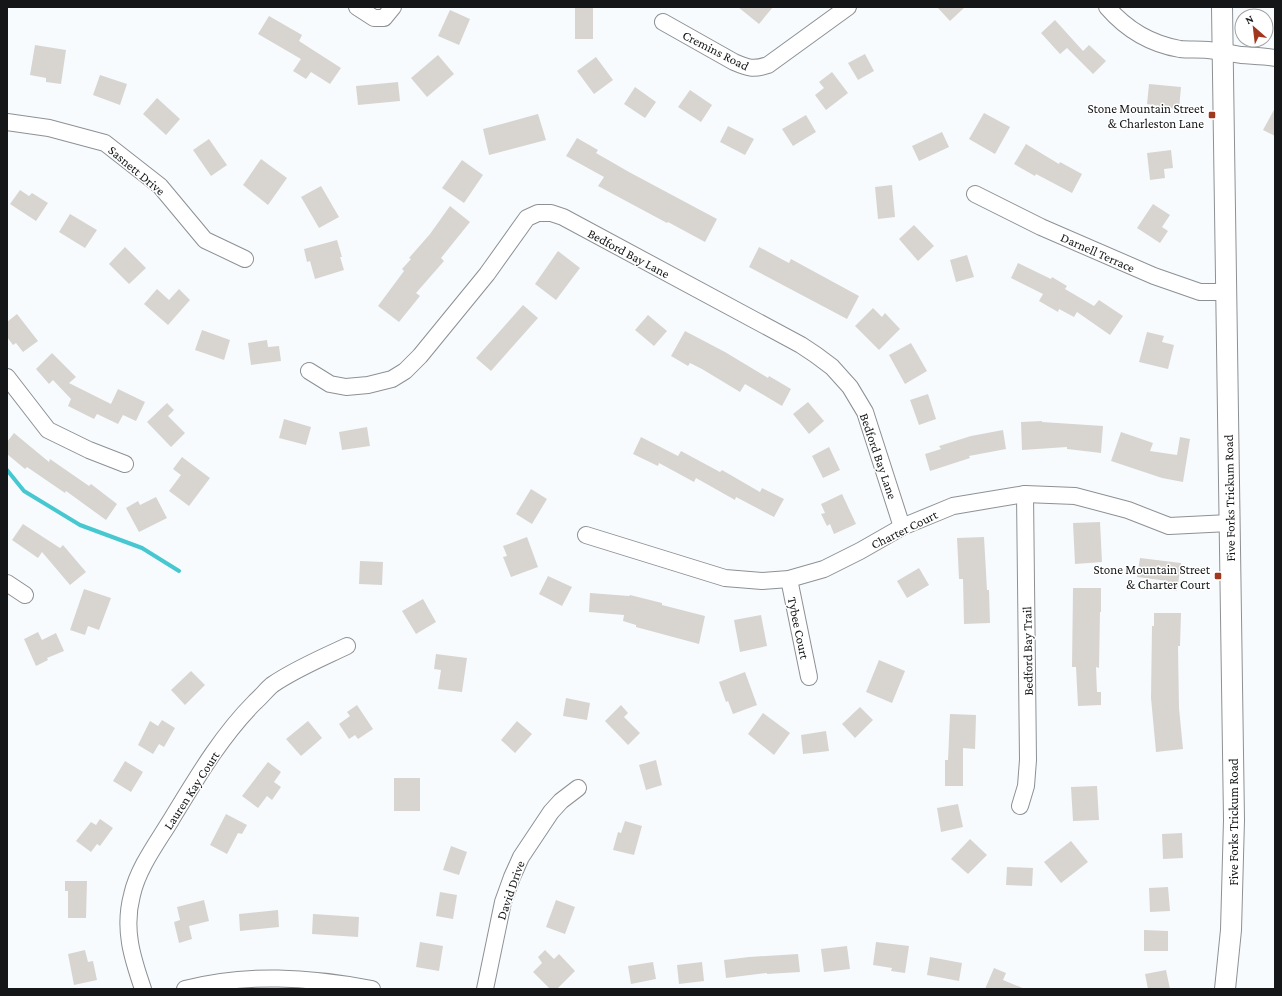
<svg xmlns="http://www.w3.org/2000/svg" width="1282" height="996" viewBox="0 0 1282 996" font-family="'Crimson Pro',serif">
  <rect width="100%" height="100%" fill="#f7fbfe"/>
  <g fill="none" stroke-linecap="round" stroke-linejoin="round">
    <path stroke="#47c8d0" stroke-width="4" d="M7,470L24,491L80,525L142,548L179,571"/>
  </g>
  <g fill="#d8d5d1">
    <path d="M738,7H773L759,24Z"/>
    <path d="M937,7H965L950,21Z"/>
    <rect x="575" y="8" width="18" height="31"/>
    <path d="M450,10L470,19L459,45L438,36Z"/>
    <path d="M269,16L302,35L299,41L341,68L330,84L311,72L306,79L293,71L301,59L258,34Z"/>
    <path d="M1055,20L1083,51L1089,45L1106,61L1093,74L1067,48L1060,54L1041,33Z"/>
    <path d="M35,45L66,50L61,84L46,82V78L30,75Z"/>
    <path d="M865,54L874,71L858,80L848,63Z"/>
    <path d="M438,55L454,74L427,97L411,78Z"/>
    <path d="M596,57L613,80L594,94L577,71Z"/>
    <path d="M832,72L848,93L826,110L815,95L824,88L819,82Z"/>
    <path d="M100,75L127,84L120,105L93,95Z"/>
    <path d="M398,82L400,101L358,105L356,86Z"/>
    <path d="M1149,84L1181,87L1179,109L1169,108V113L1158,112L1159,106L1147,104Z"/>
    <path d="M635,87L656,102L645,118L624,104Z"/>
    <path d="M690,90L712,105L701,122L678,107Z"/>
    <path d="M157,98L180,119L166,135L143,114Z"/>
    <path d="M1275,108V136L1263,130Z"/>
    <path d="M984,113L1010,127L995,154L969,139Z"/>
    <path d="M538,114L546,140L489,155L483,129Z"/>
    <path d="M806,115L816,132L793,146L782,129Z"/>
    <path d="M728,126L754,139L745,155L720,142Z"/>
    <path d="M942,132L949,147L919,161L912,146Z"/>
    <path d="M577,138L598,150L596,153L629,172L717,219L705,242L668,222L667,223L598,186L604,177L566,156Z"/>
    <path d="M209,139L227,165L211,176L193,150Z"/>
    <path d="M1026,144L1059,164L1060,162L1082,174L1072,193L1036,174L1035,176L1014,164Z"/>
    <path d="M1171,150L1173,168L1164,169L1165,178L1150,180L1147,153Z"/>
    <path d="M261,159L287,178L268,205L243,185Z"/>
    <path d="M462,160L483,175L464,203L442,188Z"/>
    <path d="M892,185L895,217L878,219L875,187Z"/>
    <path d="M321,186L339,217L319,228L301,197Z"/>
    <path d="M20,190L29,196L32,193L48,203L36,221L10,204Z"/>
    <path d="M1153,204L1170,215L1162,227L1168,231L1160,243L1137,228Z"/>
    <path d="M450,206L470,222L441,258L444,261L416,293L420,296L399,322L378,306L404,271L402,269L411,259L409,258L430,234Z"/>
    <path d="M70,214L97,230L85,248L59,232Z"/>
    <path d="M914,225L934,246L918,261L899,239Z"/>
    <path d="M337,240L342,257H340L344,270L315,279L310,261L307,262L304,249Z"/>
    <path d="M125,247L146,268L129,284L109,264Z"/>
    <path d="M759,247L789,263L791,259L859,296L847,319L749,267Z"/>
    <path d="M558,251L580,268L556,300L535,284Z"/>
    <path d="M967,255L974,277L956,282L950,260Z"/>
    <path d="M1018,263L1051,279L1052,277L1067,286L1065,289L1094,306L1099,300L1123,316L1110,335L1077,312L1074,317L1059,309L1058,312L1039,301L1043,294L1011,278Z"/>
    <path d="M157,289L169,300L179,289L190,300L168,325L144,304Z"/>
    <path d="M523,305L538,318L491,371L476,358Z"/>
    <path d="M873,308L882,317L885,313L900,329L879,350L855,326Z"/>
    <path d="M17,314L38,341L23,352L16,343L13,345L7,337V322Z"/>
    <path d="M648,315L667,331L654,346L635,330Z"/>
    <path d="M202,330L230,340L224,360L195,350Z"/>
    <path d="M685,331L725,352L768,378L769,376L791,389L782,406L745,384L740,392L702,369L690,363L688,366L671,356Z"/>
    <path d="M1147,332L1164,336L1162,342L1174,345L1168,369L1139,362Z"/>
    <path d="M267,340L268,347L279,346L281,361L251,365L248,343Z"/>
    <path d="M911,343L927,371L905,384L889,355Z"/>
    <path d="M52,353L76,377L69,383L111,404L118,389L145,402L136,421L123,415L118,424L97,414L94,419L68,406L71,399L53,380L49,384L36,369Z"/>
    <path d="M928,394L936,419L919,425L910,400Z"/>
    <path d="M808,402L824,421L809,434L793,414Z"/>
    <path d="M167,403L174,410L168,416L185,433L171,447L147,422Z"/>
    <path d="M284,419L311,427L306,445L279,438Z"/>
    <path d="M1042,421V422L1103,426L1101,453L1067,449V447L1022,450L1021,422Z"/>
    <path d="M367,427L370,446L342,450L339,432Z"/>
    <path d="M1003,430L1006,449L969,456L970,458L930,471L925,454L941,449L939,446L971,436Z"/>
    <path d="M1121,432L1153,443L1150,451L1177,455L1180,437L1190,439L1183,482L1162,478L1111,461Z"/>
    <path d="M14,433L49,462L50,459L89,486L91,484L117,504L106,520L66,491L65,493L27,467L25,469L7,454V442Z"/>
    <path d="M641,437L678,456L681,451L720,472L722,470L760,492L762,488L784,499L774,517L736,497L735,500L696,478L694,482L659,463L658,466L633,454Z"/>
    <path d="M829,447L840,470L823,478L812,456Z"/>
    <path d="M182,457L210,478L189,506L169,491L181,475L173,469Z"/>
    <path d="M531,489L547,499L532,524L516,514Z"/>
    <path d="M842,494L856,524L834,534L830,524L827,526L821,514L825,513L821,504Z"/>
    <path d="M156,497L167,518L139,532L126,508L138,501L140,505Z"/>
    <path d="M1100,522L1102,562L1075,564L1073,523Z"/>
    <path d="M23,524L60,548L63,545L86,572L70,585L42,552L38,558L12,540Z"/>
    <path d="M527,537L538,567L511,577L503,557L507,556L503,546Z"/>
    <path d="M984,537L987,590H989L990,623L964,624L963,579H959L957,538Z"/>
    <path d="M1140,558L1181,563L1177,591L1167,589L1168,581L1137,577Z"/>
    <path d="M360,561L383,562L382,585L359,584Z"/>
    <path d="M919,568L929,585L907,598L897,581Z"/>
    <path d="M548,576L572,587L562,606L539,594Z"/>
    <path d="M1073,588H1101V612H1100L1099,668L1096,667L1097,692H1101V705L1078,706L1076,667H1072Z"/>
    <path d="M84,589L111,598L99,630L88,626L85,635L70,630Z"/>
    <path d="M590,593L629,596L630,595L662,603V605L705,616L699,644L636,627V625L623,621L624,615L589,612Z"/>
    <path d="M423,599L436,622L416,634L402,611Z"/>
    <path d="M1154,613H1181L1180,646H1178L1179,708L1183,749L1156,752L1151,698L1152,626H1154Z"/>
    <path d="M761,615L767,646L740,652L734,620Z"/>
    <path d="M38,632L42,640L56,633L64,651L47,658L48,660L36,666L24,639Z"/>
    <path d="M436,654L467,658L462,692L438,689L441,670L434,669Z"/>
    <path d="M879,660L905,671L892,703L866,692Z"/>
    <path d="M191,671L205,685L185,705L171,690Z"/>
    <path d="M745,672L757,705L733,714L728,701L726,702L719,682Z"/>
    <path d="M566,698L590,703L587,720L563,716Z"/>
    <path d="M357,705L373,729L358,739L355,735L349,739L339,724L350,716L347,712Z"/>
    <path d="M621,705L628,713L624,717L640,733L628,745L605,721Z"/>
    <path d="M860,707L873,720L855,738L842,724Z"/>
    <path d="M763,713L790,733L774,755L748,734Z"/>
    <path d="M950,714L976,715L975,749L963,748V786H945V760H948Z"/>
    <path d="M162,720L175,728L164,747L159,744L153,754L138,745L150,721L158,726Z"/>
    <path d="M308,721L322,738L301,756L286,739Z"/>
    <path d="M517,721L532,734L515,753L501,740Z"/>
    <path d="M826,731L829,751L803,754L801,735Z"/>
    <path d="M656,760L662,785L646,790L639,765Z"/>
    <path d="M125,761L143,772L131,792L113,781Z"/>
    <path d="M268,762L281,772L274,782L281,787L272,800L267,796L258,808L242,796Z"/>
    <rect x="394" y="778" width="26" height="33"/>
    <path d="M1097,786L1099,820L1073,821L1071,787Z"/>
    <path d="M958,804L963,827L941,832L937,808Z"/>
    <path d="M226,814L247,825L242,834L238,833L227,854L210,845Z"/>
    <path d="M100,819L113,828L100,846L97,844L91,852L76,841L91,822L96,825Z"/>
    <path d="M625,821L642,826L634,855L613,850L618,832L621,833Z"/>
    <path d="M1182,833L1183,858L1163,859L1162,834Z"/>
    <path d="M970,839L987,855L968,874L951,859Z"/>
    <path d="M1071,841L1088,862L1061,883L1044,862Z"/>
    <path d="M451,846L467,852L459,875L443,870Z"/>
    <path d="M1007,867L1033,868L1032,886L1006,885Z"/>
    <path d="M65,881H87L86,918H68V891H65Z"/>
    <path d="M1168,887L1170,911L1150,912L1149,888Z"/>
    <path d="M440,892L457,895L453,919L436,916Z"/>
    <path d="M204,900L209,921L189,926L192,939L179,943L174,922L180,920L177,907Z"/>
    <path d="M556,900L575,907L565,934L546,927Z"/>
    <path d="M278,910L279,927L240,931L239,914Z"/>
    <path d="M313,914L359,917L358,937L312,934Z"/>
    <path d="M1144,930L1168,931V951H1144Z"/>
    <path d="M420,942L443,946L439,971L416,967Z"/>
    <path d="M876,942L909,946L905,973L891,971L892,968L873,965Z"/>
    <path d="M847,946L850,969L824,972L821,949Z"/>
    <path d="M85,950L88,962L93,961L97,980L74,985L68,954Z"/>
    <path d="M545,950L554,959L559,954L575,971L557,989H550L533,972L542,963L538,957Z"/>
    <path d="M798,954L800,972L767,974V973L726,978L724,960L749,957Z"/>
    <path d="M930,957L962,963L959,981L927,975Z"/>
    <path d="M653,962L656,979L631,984L628,966Z"/>
    <path d="M702,962L704,981L679,984L677,965Z"/>
    <path d="M994,968L1006,973L1003,980L1025,989H985Z"/>
    <path d="M1166,970L1170,989H1148L1145,974Z"/>
  </g>
  <g fill="none" stroke-linecap="round" stroke-linejoin="round">
    <g stroke="#8d9194" stroke-width="18">
      <g id="minor">
        <path d="M357,7L374,18H384L393,7"/>
        <path d="M1107,7C1126,29 1151,44 1180,49C1189,50 1199,49 1208,50C1219,51 1230,53 1241,55C1253,56 1264,56 1275,58"/>
        <path d="M663,22L734,62C748,68 753,70 768,65L848,7"/>
        <path d="M7,122L49,128L105,143L160,186L205,240L245,259"/>
        <path d="M975,194L1041,227L1154,276L1200,292H1226"/>
        <path d="M309,371L330,384L346,387L368,385L392,379L405,371L420,356L487,274L527,218L538,213H551L563,217L801,345L816,355L832,367L850,387L865,412L902,527"/>
        <path d="M7,377L48,430L89,450L125,464"/>
        <path d="M586,535L725,578L762,581L789,579L824,569L860,551L902,527L953,506L1025,494L1075,496L1128,510L1169,526L1229,523"/>
        <path d="M789,579L809,677"/>
        <path d="M7,583L25,595"/>
        <path d="M1020,806L1026,786L1028,760L1025,494"/>
        <path d="M143,989C132,957 123,929 132,895C138,868 157,843 171,820C196,779 221,736 255,702C261,697 266,690 272,685C295,669 322,658 347,646"/>
        <path d="M185,989C248,973 308,977 372,989"/>
        <path d="M485,989L503,902L512,877L521,857L551,812L561,801L578,788"/>
      </g>
    </g>
    <g stroke="#8d9194" stroke-width="22">
      <path id="major" d="M1222,7L1234,820L1231,930L1225,989"/>
    </g>
    <use href="#minor" stroke="#fff" stroke-width="16"/>
    <use href="#major" stroke="#fff" stroke-width="20"/>
  </g>
  <g fill="#a0381f" stroke="#fff" stroke-width="1.5">
    <rect x="1208" y="111" width="8" height="8" rx="2"/>
    <rect x="1214" y="572" width="8" height="8" rx="2"/>
  </g>
  <g text-anchor="middle" stroke-width="3" stroke-linejoin="round" paint-order="stroke">
    <g font-size="13" fill="#141617" stroke="#fff">
      <text transform="translate(716 50) rotate(27)" y="5">Cremins Road</text>
      <text transform="translate(137 170) rotate(40)" y="5">Sasnett Drive</text>
      <text transform="translate(1098 252) rotate(24)" y="5">Darnell Terrace</text>
      <text transform="translate(629 253) rotate(28)" y="5">Bedford Bay Lane</text>
      <text transform="translate(879 456) rotate(71)" y="5">Bedford Bay Lane</text>
      <text transform="translate(1229 498) rotate(-91)" y="5">Five Forks Trickum Road</text>
      <text transform="translate(904 529) rotate(-26)" y="5">Charter Court</text>
      <text transform="translate(799 628) rotate(78)" y="5">Tybee Court</text>
      <text transform="translate(1027 651) rotate(-91)" y="5">Bedford Bay Trail</text>
      <text transform="translate(191 790) rotate(-57)" y="5">Lauren Kay Court</text>
      <text transform="translate(1233 822) rotate(-90)" y="5">Five Forks Trickum Road</text>
      <text transform="translate(510 890) rotate(-71)" y="5">David Drive</text>
    </g>
    <g font-size="13" fill="#141617" stroke="#fff" text-anchor="end">
      <text x="1204" y="113">Stone Mountain Street<tspan x="1204" dy="15">&amp; Charleston Lane</tspan></text>
      <text x="1210" y="574">Stone Mountain Street<tspan x="1210" dy="15">&amp; Charter Court</tspan></text>
    </g>
  </g>
  <rect width="1282" height="996" fill="none" stroke="#141617" stroke-width="16"/>
  <g transform="translate(1254 28) rotate(332)"><circle r="19" fill="#ffffff" stroke="#a1a2a2"/>
  <path d="M0-3L7 15L0 10L-7 15Z" fill="#a0381f"/>
  <text y="-6" font-size="11" font-weight="bold" text-anchor="middle" fill="#141617">N</text>
  </g>
</svg>
